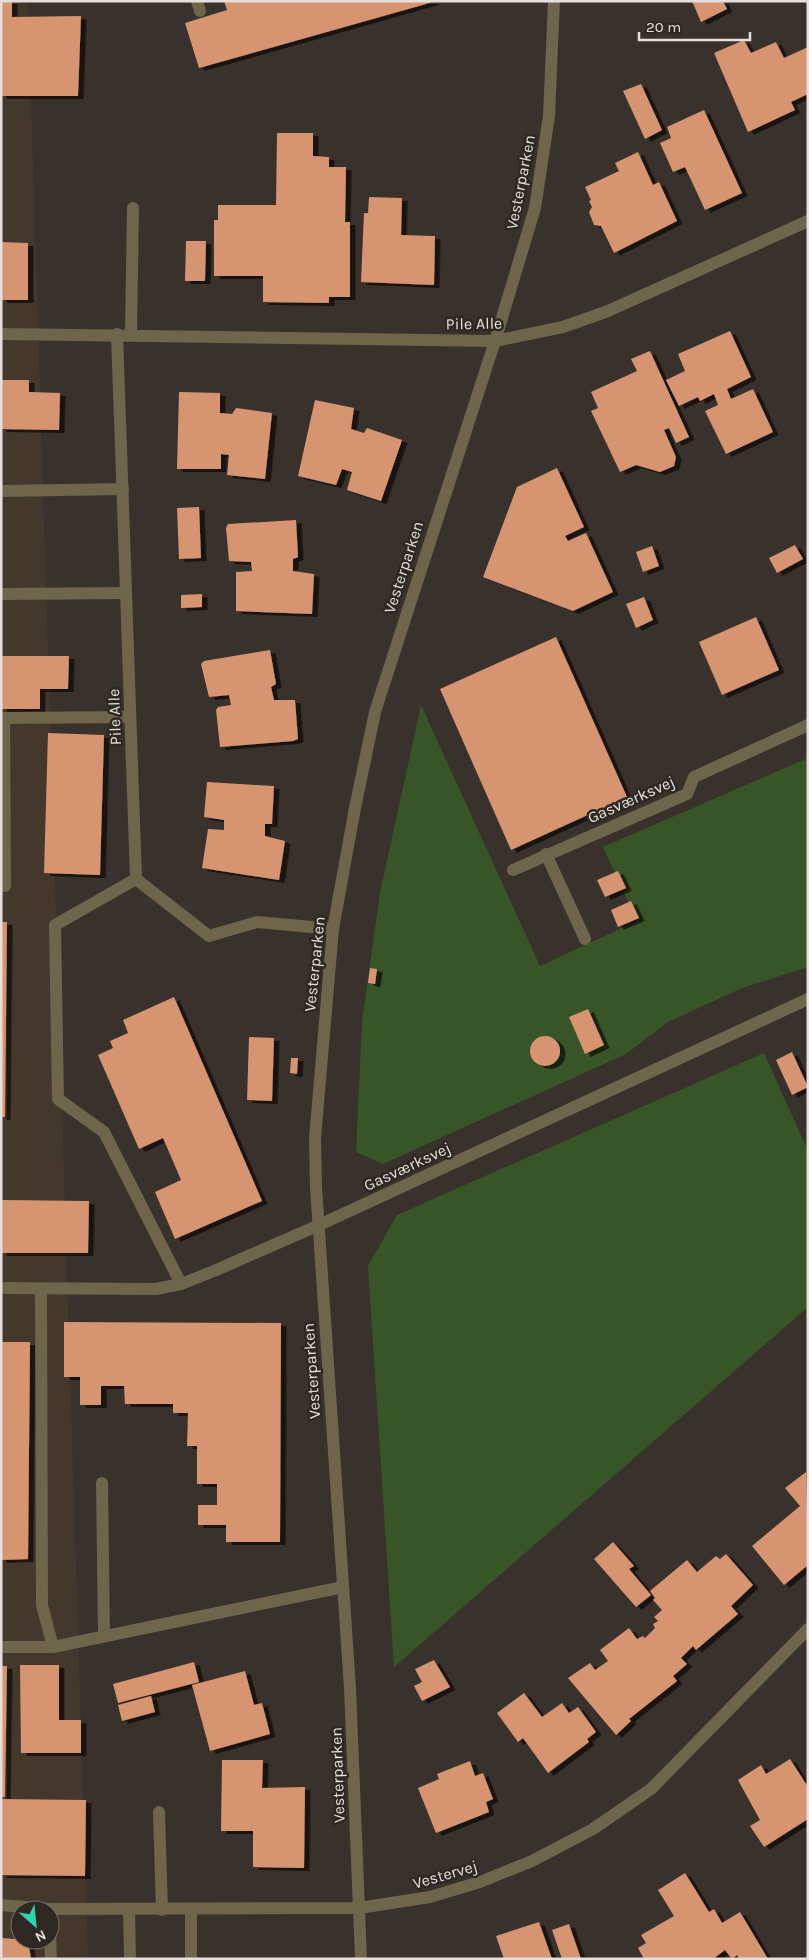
<svg xmlns="http://www.w3.org/2000/svg" width="809" height="1960" viewBox="0 0 809 1960" font-family="Karla,sans-serif">
  <defs>
    <filter id="shadow"><feDropShadow dx="5.5" dy="3" stdDeviation="0" flood-color="#0009"/></filter>
  </defs>
  <rect width="100%" height="100%" fill="#39322c"/>
  <path fill="#44382d" fill-rule="evenodd" d="M1,1H28L88,1959H1ZM20,1910H50V1940H20Z"/>
  <g fill="#375527">
    <path d="M421,705L540,966L637,921L603,847L808,758V967L742,988L668,1022L626,1054L383,1164L356,1152L362,1022L380,893Z"/>
    <path d="M764,1053L808,1151V1307L394,1667L368,1266L397,1215Z"/>
  </g>
  <g fill="#d69470" filter="url(#shadow)">
    <path d="M1,1H12V17L81,16L78,96H1Z"/>
    <path d="M224,1H433V2L199,68L185,23L227,10Z"/>
    <path d="M692,1H723L727,9L701,22Z"/>
    <path d="M744,40L751,53L776,42L784,58L808,47V94L791,102L795,110L748,132L714,53Z"/>
    <path d="M641,84L662,130L645,139L623,91Z"/>
    <path d="M704,110L742,193L705,210L685,167L673,172L660,143L671,138L667,127Z"/>
    <path d="M277,133H313V156L329,157V167H346L345,222H350V297H329V303L263,302V276H214V220H218V205H276Z"/>
    <path d="M638,152L653,185L659,182L677,221L614,253L601,226L594,225L589,212L592,207L589,201L591,200L585,187L619,171L615,163Z"/>
    <path d="M369,197L402,198L401,235L435,236L434,285L361,282L364,213H368Z"/>
    <path d="M186,241H206L205,281H185Z"/>
    <path d="M1,242L28,243V300H1Z"/>
    <path d="M730,331L751,377L727,389L731,399L753,389L773,432L726,454L705,411L718,405L714,394L700,401L698,397L679,406L666,380L685,371L678,354Z"/>
    <path d="M650,351L689,437L676,443L669,428L664,430L676,457L674,466L660,472L636,465L620,472L591,411L598,408L591,392L637,371L631,359Z"/>
    <path d="M1,380H29V392L60,393L59,430L1,429Z"/>
    <path d="M179,392L220,393V413L232,414L236,408L272,413L265,479L227,475L229,455L221,454V469H177Z"/>
    <path d="M315,400L354,408L351,429L364,433L367,428L402,440L381,501L347,490L352,472L342,469L336,485L298,476Z"/>
    <path d="M557,468L584,527L565,536L568,541L586,533L613,592L573,611L483,577L517,487Z"/>
    <path d="M199,507L201,558L179,559L177,508Z"/>
    <path d="M296,520L298,557L293,559V571L314,574L312,614L236,611V572L252,571L251,562L229,561L226,528L228,524Z"/>
    <path d="M795,545L803,559L777,573L769,558Z"/>
    <path d="M652,546L659,566L643,572L636,552Z"/>
    <path d="M202,594V607L181,608V595Z"/>
    <path d="M644,597L653,620L636,628L626,604Z"/>
    <path d="M756,617L779,670L722,695L699,642Z"/>
    <path d="M556,637L627,797L511,850L440,689Z"/>
    <path d="M270,650L276,684L271,687L274,700H295L298,739L293,741L220,747L216,710L218,707L231,705L229,695L209,697L201,664L204,661Z"/>
    <path d="M1,656H69L68,689H40V709H1Z"/>
    <path d="M48,733L104,735L100,875L44,873Z"/>
    <path d="M207,782L274,786L272,824H265V836L285,841L279,880L202,868L208,829L224,830V820L204,817Z"/>
    <path d="M618,871L626,888L605,897L597,880Z"/>
    <path d="M631,901L639,918L618,927L611,910Z"/>
    <path d="M1,922H7L5,1117H1Z"/>
    <path d="M370,968L377,969L375,984L368,983Z"/>
    <path d="M174,997L262,1201L175,1239L155,1192L181,1180L163,1138L139,1149L98,1055L113,1048L110,1041L128,1033L123,1020Z"/>
    <path d="M588,1009L604,1045L585,1054L569,1017Z"/>
    <circle cx="545" cy="1051" r="15"/>
    <path d="M249,1037L274,1038L272,1101L247,1100Z"/>
    <path d="M792,1052L808,1087L792,1095L776,1060Z"/>
    <path d="M291,1058H298L297,1074L290,1073Z"/>
    <path d="M1,1200L89,1201L88,1253H1Z"/>
    <path d="M64,1322L281,1323L280,1542H226V1525H198V1505H217V1484H197V1446H187L188,1413H173V1404H125L124,1386H101V1405H80V1377H64Z"/>
    <path d="M1,1342H30L28,1559L1,1560Z"/>
    <path d="M806,1472L808,1565L784,1585L752,1546L800,1506L785,1488Z"/>
    <path d="M613,1542L634,1566L629,1569L651,1595L636,1607L594,1559Z"/>
    <path d="M726,1554L753,1585L731,1606L738,1614L696,1650L693,1646L681,1658L687,1664L673,1676L677,1681L629,1719L631,1721L616,1735L568,1678L590,1663L595,1670L608,1661L600,1650L629,1628L637,1639L643,1636L645,1638L655,1628L653,1624L658,1621L654,1617L662,1610L653,1600L655,1598L650,1591L687,1560L697,1572L716,1556L720,1559Z"/>
    <path d="M434,1660L450,1687L422,1701L414,1686L422,1682L415,1669Z"/>
    <path d="M194,1662L199,1682L118,1703L113,1684Z"/>
    <path d="M20,1665H59V1720H81V1753H21Z"/>
    <path d="M1,1666H7L5,1797H1Z"/>
    <path d="M245,1671L254,1705L262,1703L270,1734L210,1751L192,1685Z"/>
    <path d="M524,1693L542,1717L562,1703L569,1713L578,1707L596,1732L587,1739L589,1742L548,1773L523,1738L518,1742L497,1713Z"/>
    <path d="M151,1696L155,1712L122,1721L118,1705Z"/>
    <path d="M790,1759L808,1787V1819L764,1847L750,1826L760,1820L738,1780L761,1765L766,1774Z"/>
    <path d="M222,1760H263L262,1788L305,1787L304,1868L253,1867V1831H221Z"/>
    <path d="M470,1761L475,1776L483,1773L493,1799L486,1802L489,1812L436,1833L418,1788L439,1779L437,1774Z"/>
    <path d="M1,1799L86,1800L85,1876L1,1875Z"/>
    <path d="M685,1873L709,1912L714,1909L722,1923L740,1912L768,1959H739L737,1955L732,1959L725,1950L713,1959H644L638,1948L646,1943L641,1935L674,1916L658,1890Z"/>
    <path d="M539,1922L552,1959H504L496,1936Z"/>
    <path d="M569,1924L581,1959H562L552,1930Z"/>
    <path d="M1,1938L28,1940L31,1959H1Z"/>
  </g>
  <g fill="none" stroke-linecap="round" stroke-linejoin="round">
    <g stroke="#6e654a" stroke-width="12">
      <path d="M197,1L200,11"/>
      <path d="M131,334L133,208"/>
      <path d="M1,491L123,489"/>
      <path d="M1,594L126,593"/>
      <path d="M4,718L5,886"/>
      <path d="M546,854L585,939"/>
      <path d="M136,879L55,925L58,1099L104,1132L181,1284"/>
      <path d="M41,1288L42,1605L53,1647"/>
      <path d="M102,1483L104,1636"/>
      <path d="M1,1647H53L343,1587"/>
      <path d="M159,1812L162,1910"/>
      <path d="M129,1909L130,1959"/>
      <path d="M191,1909V1959"/>
      <path d="M50,1934L51,1959"/>
    </g>
    <g stroke="#6e654a" stroke-width="12">
      <path d="M1,334L495,341L563,327L608,311L808,221"/>
      <path d="M117,334L136,879L209,936L257,922L333,929"/>
      <path d="M1,718L130,717"/>
      <path d="M513,870L687,794L694,777L808,725"/>
      <path d="M1,1288L156,1289L181,1284L214,1271L317,1226L808,999"/>
      <path d="M1,1905L49,1909L359,1908L430,1897L480,1882L532,1861L593,1829L651,1789L808,1629"/>
      <path d="M361,1959L350,1688L316,1187L315,1138L333,929L355,808L375,712L495,341L535,208L549,116L554,1"/>
    </g>
  </g>
  <g text-anchor="middle" stroke-width="5" stroke-linejoin="round" paint-order="stroke">
    <g font-size="16" fill="#e5e0dd" stroke="#2f2822">
      <text transform="translate(520 182) rotate(-79)" y="6">Vesterparken</text>
      <text transform="translate(474 323) rotate(-1)" y="6">Pile Alle</text>
      <text transform="translate(403 567) rotate(-72)" y="6">Vesterparken</text>
      <text transform="translate(114 717) rotate(-92)" y="6">Pile Alle</text>
      <text transform="translate(631 799) rotate(-24)" y="6">Gasværksvej</text>
      <text transform="translate(314 964) rotate(-84)" y="6">Vesterparken</text>
      <text transform="translate(407 1166) rotate(-25)" y="6">Gasværksvej</text>
      <text transform="translate(311 1371) rotate(-94)" y="6">Vesterparken</text>
      <text transform="translate(337 1775) rotate(-92)" y="6">Vesterparken</text>
      <text transform="translate(445 1874) rotate(-16)" y="6">Vestervej</text>
    </g>
  </g>
  <rect width="809" height="1960" fill="none" stroke="#e5e0dd" stroke-width="5"/>
  <g transform="translate(35 1925) rotate(153)"><circle r="24" fill="#2f2822" stroke="#78726d"/>
  <path d="M0-4L9 19L0 12L-9 19Z" fill="#28d5ad"/>
  <text y="-8" font-size="14" font-weight="bold" text-anchor="middle" fill="#e5e0dd">N</text>
  </g>
  <path d="M639 32v8h111v-8" fill="none" stroke="#e5e0dd" stroke-width="2.5"/>
  <text x="646" y="32" font-size="15" fill="#e5e0dd" stroke="#2f2822" stroke-width="4" paint-order="stroke">20 m</text>
</svg>
